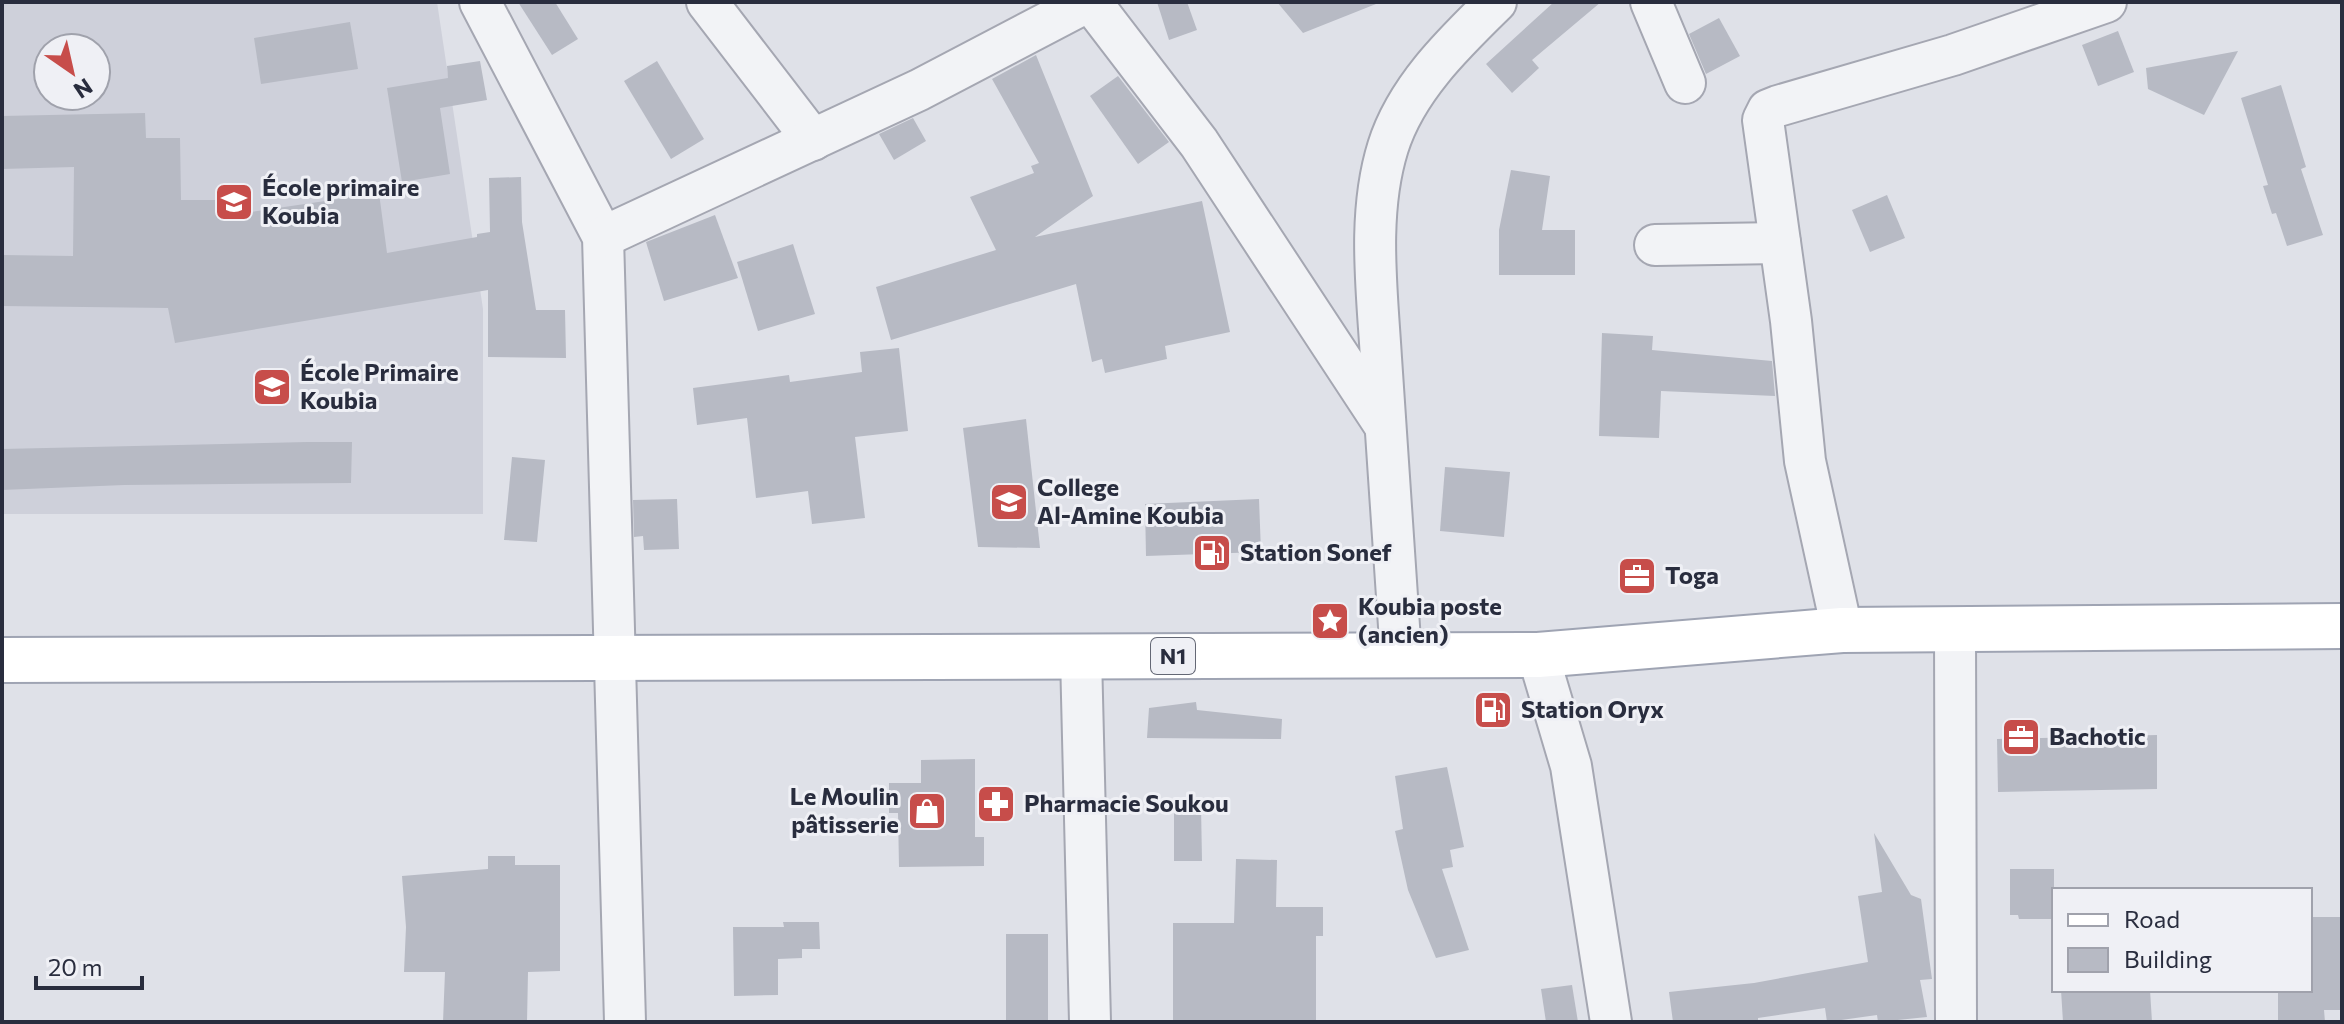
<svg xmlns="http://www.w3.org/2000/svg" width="2344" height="1024" viewBox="0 0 2344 1024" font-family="Commissioner,sans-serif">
  <rect width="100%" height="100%" fill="#dfe1e8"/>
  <path fill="#ced0da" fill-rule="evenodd" d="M2,2H437L483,309V514H2ZM48,48H96V96H48Z"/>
  <g fill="#b7bac4">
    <path d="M518,2H555L578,39L552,55Z"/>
    <path d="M1157,2H1187L1197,30L1169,40Z"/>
    <path d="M1277,2H1376V4L1303,33Z"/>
    <path d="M1554,2H1601L1532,60L1539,68L1512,93L1486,64Z"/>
    <path d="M1719,18L1740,56L1706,74L1689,34Z"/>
    <path d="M350,22L358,69L261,84L254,38Z"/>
    <path d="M2118,31L2134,72L2098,86L2082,45Z"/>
    <path d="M2238,51L2204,115L2148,89L2146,68Z"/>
    <path d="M1036,55L1093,196L1035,237L1202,201L1230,332L1165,346L1167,359L1105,373L1102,359L1092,362L1076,284L891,340L876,287L996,250L970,197L1034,173L1031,166L1039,163L992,79Z"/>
    <path d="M480,61L487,100L440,108L450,174L402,182L387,88L448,78L447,66Z"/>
    <path d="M657,61L704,139L671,159L624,81Z"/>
    <path d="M1118,76L1169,142L1138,164L1090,96Z"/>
    <path d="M2281,85L2306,167L2301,169L2323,235L2287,246L2276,213L2272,214L2263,186L2268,185L2241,98Z"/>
    <path d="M145,113L146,138H180L181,200H223V216L379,193L387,253L477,237V234L490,232L489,178L521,177L522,222L536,310H565L566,358L488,357V290L175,343L168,308L2,306L3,255L73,256L74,167L2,169V116Z"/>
    <path d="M913,118L926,141L894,160L879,134Z"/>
    <path d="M1511,170L1550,176L1542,230H1575V275H1499V230Z"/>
    <path d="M1887,195L1905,238L1870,252L1852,210Z"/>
    <path d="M715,215L738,278L664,301L646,242Z"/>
    <path d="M793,244L815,314L758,331L737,262Z"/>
    <path d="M1602,333L1653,336L1652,350L1772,361L1775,396L1661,391L1659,438L1599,436Z"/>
    <path d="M899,348L908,431L855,437L865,518L812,524L808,491L756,498L747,418L697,425L693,388L789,375L790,382L862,372L860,352Z"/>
    <path d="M1026,419L1040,548L978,547L963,428Z"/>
    <path d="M307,442H352L351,483L124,485L2,490V449Z"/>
    <path d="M512,457L545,460L537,542L504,540Z"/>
    <path d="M1445,467L1510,472L1504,537L1440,531Z"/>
    <path d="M677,499L679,549L644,550L643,536L634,537L633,500Z"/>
    <path d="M1259,499L1261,552L1146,556L1145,504Z"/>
    <path d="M1196,702L1197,710L1282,719L1281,739L1147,738L1149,708Z"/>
    <path d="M2157,735V789L1998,792L1997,739Z"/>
    <path d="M975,759V837H984V866L899,867L898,813H889V783H921V760Z"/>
    <path d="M1447,767L1464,847L1450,850L1453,867L1442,869L1469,950L1436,958L1408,890L1395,831L1403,829L1395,776Z"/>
    <path d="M1201,806L1202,861H1174V807Z"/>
    <path d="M1874,833L1911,895L1921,899L1932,979L1920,980L1927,1017L1878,1022L1877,1015L1827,1022L1825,1008L1758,1018V1022H1673L1669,992L1754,983L1868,962L1858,896L1882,892Z"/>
    <path d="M488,856H515V865H560V971L528,972L527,1022H443L445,972H404L406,927L402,876L488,869Z"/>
    <path d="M1236,859L1277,860L1276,907H1323V936H1316V1021H1173V923H1234Z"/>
    <path d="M2010,869H2054V919H2019L2018,915H2010Z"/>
    <path d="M2310,917H2342V1010H2324L2325,1022H2278V990H2310Z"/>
    <path d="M783,922H819L820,949H802V958L778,959V995L734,996L733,927H784Z"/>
    <rect x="1006" y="934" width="42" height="88"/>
    <path d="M1572,985L1578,1022H1546L1541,989Z"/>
    <path d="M2061,990H2150L2152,1022H2063Z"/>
  </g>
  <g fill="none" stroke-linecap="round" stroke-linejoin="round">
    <g stroke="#a5a7b2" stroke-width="44">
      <g id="minor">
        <path d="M480,2L603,237L625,1022"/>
        <path d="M707,2L813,140"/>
        <path d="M1091,2L1199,143L1385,426"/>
        <path d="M1651,2L1685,83"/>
        <path d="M603,237L919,90L1087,2"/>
        <path d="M1655,245L1780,243"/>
        <path d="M1955,629L1956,1022"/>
        <path d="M1842,630L1805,461L1791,321L1763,120L1768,110L1778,106L1953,55L2106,2"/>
        <path d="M1538,655L1571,766L1611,1022"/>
        <path d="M1081,656L1090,1022"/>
        <path d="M1401,656C1394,557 1387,458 1381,358C1377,290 1367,214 1388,147C1406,89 1454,43 1496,2"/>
      </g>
    </g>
    <g stroke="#9fa4b3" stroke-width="48">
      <path id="major" d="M2,660L1538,655L1842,630L2342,626"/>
    </g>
    <use href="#minor" stroke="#f2f3f6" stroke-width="40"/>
    <use href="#major" stroke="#fff" stroke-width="44"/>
  </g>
  <defs>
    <g id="school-square" transform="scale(2)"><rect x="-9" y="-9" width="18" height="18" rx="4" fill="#c74d4a" stroke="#eff0f5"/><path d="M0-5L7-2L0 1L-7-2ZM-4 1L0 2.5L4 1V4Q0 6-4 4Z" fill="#fff"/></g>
    <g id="university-square" transform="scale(2)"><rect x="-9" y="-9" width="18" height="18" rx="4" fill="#c74d4a" stroke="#eff0f5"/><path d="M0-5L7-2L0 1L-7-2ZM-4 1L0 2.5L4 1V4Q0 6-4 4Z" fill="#fff"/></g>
    <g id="fuel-square" transform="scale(2)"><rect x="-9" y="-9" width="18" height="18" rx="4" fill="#c74d4a" stroke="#eff0f5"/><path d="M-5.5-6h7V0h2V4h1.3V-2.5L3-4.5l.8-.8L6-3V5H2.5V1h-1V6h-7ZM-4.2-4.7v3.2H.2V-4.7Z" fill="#fff"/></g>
    <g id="office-square" transform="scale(2)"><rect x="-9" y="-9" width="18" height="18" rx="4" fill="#c74d4a" stroke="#eff0f5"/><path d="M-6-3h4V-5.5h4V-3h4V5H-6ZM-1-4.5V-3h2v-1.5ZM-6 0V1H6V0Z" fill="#fff"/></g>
    <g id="sight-square" transform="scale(2)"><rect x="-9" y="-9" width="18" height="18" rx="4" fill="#c74d4a" stroke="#eff0f5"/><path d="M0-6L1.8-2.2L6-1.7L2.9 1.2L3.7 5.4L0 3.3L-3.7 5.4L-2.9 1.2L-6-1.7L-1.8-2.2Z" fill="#fff"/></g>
    <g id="pharmacy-square" transform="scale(2)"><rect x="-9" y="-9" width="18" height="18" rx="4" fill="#c74d4a" stroke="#eff0f5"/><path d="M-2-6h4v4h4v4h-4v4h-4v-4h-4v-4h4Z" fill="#fff"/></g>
    <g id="shop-square" transform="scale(2)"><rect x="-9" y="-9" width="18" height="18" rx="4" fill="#c74d4a" stroke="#eff0f5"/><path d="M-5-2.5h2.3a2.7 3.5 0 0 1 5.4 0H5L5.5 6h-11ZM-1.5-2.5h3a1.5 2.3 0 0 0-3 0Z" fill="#fff"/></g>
  </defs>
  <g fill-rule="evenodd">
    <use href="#school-square" x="234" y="202"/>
    <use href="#school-square" x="272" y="387"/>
    <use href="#university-square" x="1009" y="502"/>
    <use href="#fuel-square" x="1212" y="553"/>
    <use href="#office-square" x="1637" y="576"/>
    <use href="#sight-square" x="1330" y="621"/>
    <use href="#fuel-square" x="1493" y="710"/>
    <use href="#office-square" x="2021" y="737"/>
    <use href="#pharmacy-square" x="996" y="804"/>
    <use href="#shop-square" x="927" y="811"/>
  </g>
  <g text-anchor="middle" stroke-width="6" stroke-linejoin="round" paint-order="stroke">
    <rect fill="#eff0f5" stroke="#646875" stroke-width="2" x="1151" y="638" width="44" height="36" rx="6"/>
    <g font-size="22" font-weight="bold" fill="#292d3e">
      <text x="1173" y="664">N1</text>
    </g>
    <g font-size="24" font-weight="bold" fill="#292d3e" stroke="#eff0f5" text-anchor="start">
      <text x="262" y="196">École primaire<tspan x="262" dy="28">Koubia</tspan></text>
      <text x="300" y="381">École Primaire<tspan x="300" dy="28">Koubia</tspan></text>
      <text x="1037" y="496">College<tspan x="1037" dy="28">Al-Amine Koubia</tspan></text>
      <text x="1240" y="561">Station Sonef</text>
      <text x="1665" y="584">Toga</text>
      <text x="1358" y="615">Koubia poste<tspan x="1358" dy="28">(ancien)</tspan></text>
      <text x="1521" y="718">Station Oryx</text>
      <text x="2049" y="745">Bachotic</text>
      <text x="899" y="805" text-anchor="end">Le Moulin<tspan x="899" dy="28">pâtisserie</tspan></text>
      <text x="1024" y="812">Pharmacie Soukou</text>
    </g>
  </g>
  <rect width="2344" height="1024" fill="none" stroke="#292d3e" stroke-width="8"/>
  <rect x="2052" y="888" width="260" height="104" fill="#eff0f5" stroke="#a0a2ac" stroke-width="2"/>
  <rect x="2068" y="914" width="40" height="12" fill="#ffffff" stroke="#a0a2ac" stroke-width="2"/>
  <text x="2124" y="928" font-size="24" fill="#292d3e">Road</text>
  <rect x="2068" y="948" width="40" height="24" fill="#b7bac4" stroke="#a0a2ac" stroke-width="2"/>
  <text x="2124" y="968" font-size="24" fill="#292d3e">Building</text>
  <g transform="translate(72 72) rotate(146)"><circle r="38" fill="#eff0f5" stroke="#a0a2ac" stroke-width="2"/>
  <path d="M0-6L14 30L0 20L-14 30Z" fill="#c74d4a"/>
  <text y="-12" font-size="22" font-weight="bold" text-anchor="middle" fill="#292d3e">N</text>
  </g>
  <path d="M36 976v12h106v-12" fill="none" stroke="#292d3e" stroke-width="4"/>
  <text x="48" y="976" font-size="24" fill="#292d3e" stroke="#eff0f5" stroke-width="6" paint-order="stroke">20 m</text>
</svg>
